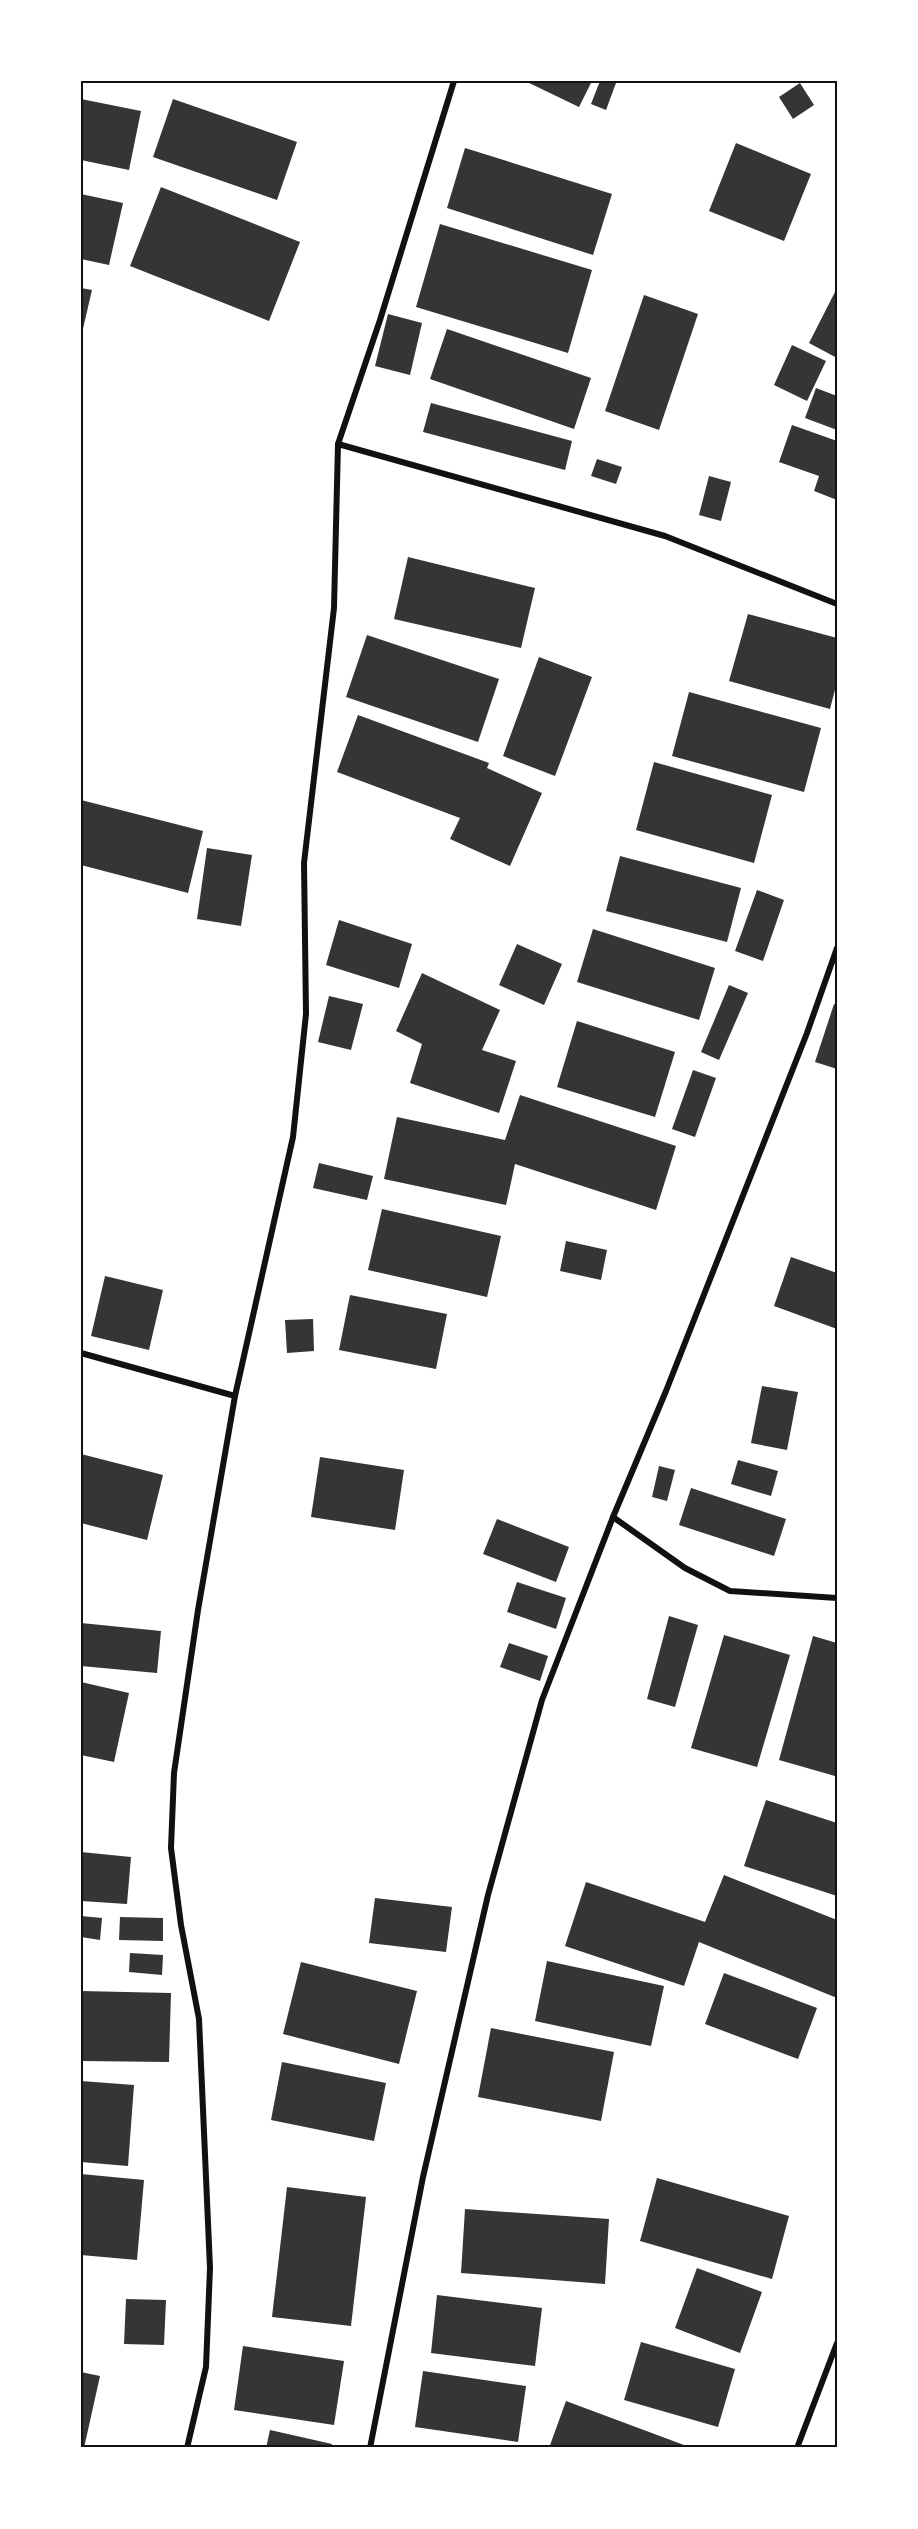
<svg xmlns="http://www.w3.org/2000/svg" width="918" height="2529" viewBox="0 0 918 2529" font-family="'Fira Sans Condensed',sans-serif">
  <rect width="100%" height="100%" fill="#fff"/>
  <g fill="#353535">
    <path d="M525,81H592L579,107Z"/>
    <path d="M600,81L616,83L606,110L591,104Z"/>
    <path d="M800,83L814,105L793,119L779,97Z"/>
    <path d="M81,99L141,111L129,170L81,160Z"/>
    <path d="M173,99L297,142L277,200L153,157Z"/>
    <path d="M736,143L811,174L784,241L709,211Z"/>
    <path d="M465,148L612,194L593,255L447,208Z"/>
    <path d="M161,187L300,242L269,321L130,266Z"/>
    <path d="M81,194L123,203L109,265L81,259Z"/>
    <path d="M440,224L592,270L568,353L416,307Z"/>
    <path d="M81,288L92,290L82,333L81,332Z"/>
    <path d="M837,288V358L809,343Z"/>
    <path d="M644,295L698,314L659,430L605,411Z"/>
    <path d="M388,314L422,323L410,375L375,366Z"/>
    <path d="M447,329L591,378L574,429L430,379Z"/>
    <path d="M792,345L826,361L807,401L774,385Z"/>
    <path d="M816,388L837,396V430L805,418Z"/>
    <path d="M431,403L572,441L565,470L423,432Z"/>
    <path d="M792,425L837,441V500L814,491L819,476L779,462Z"/>
    <path d="M597,459L622,467L616,484L591,476Z"/>
    <path d="M709,476L731,482L721,521L699,515Z"/>
    <path d="M408,557L535,588L521,648L394,619Z"/>
    <path d="M748,614L837,638V682L830,709L729,681Z"/>
    <path d="M367,635L499,679L478,742L346,697Z"/>
    <path d="M539,657L592,677L555,776L503,756Z"/>
    <path d="M689,692L821,728L804,792L672,756Z"/>
    <path d="M358,715L489,763L487,768L542,793L510,866L450,839L460,818L337,772Z"/>
    <path d="M654,762L772,795L754,863L636,830Z"/>
    <path d="M81,800L203,831L188,893L81,865Z"/>
    <path d="M207,848L252,855L241,926L197,919Z"/>
    <path d="M620,856L741,888L727,942L606,911Z"/>
    <path d="M757,890L784,900L763,961L735,951Z"/>
    <path d="M339,920L412,944L399,988L326,965Z"/>
    <path d="M593,929L715,968L699,1020L577,982Z"/>
    <path d="M517,944L562,964L544,1005L499,985Z"/>
    <path d="M422,973L500,1010L482,1050L516,1061L499,1113L410,1083L422,1044L396,1031Z"/>
    <path d="M729,985L748,993L719,1060L701,1052Z"/>
    <path d="M329,996L363,1004L351,1050L318,1042Z"/>
    <path d="M834,1004L837,1005V1069L815,1062Z"/>
    <path d="M577,1021L675,1052L655,1117L557,1087Z"/>
    <path d="M693,1070L716,1078L695,1137L672,1129Z"/>
    <path d="M520,1095L676,1146L656,1210L515,1164L506,1205L384,1179L397,1117L505,1140Z"/>
    <path d="M319,1163L373,1176L367,1200L313,1188Z"/>
    <path d="M382,1209L501,1236L487,1297L368,1270Z"/>
    <path d="M566,1241L607,1250L601,1280L560,1271Z"/>
    <path d="M791,1257L837,1273V1329L774,1306Z"/>
    <path d="M105,1276L163,1290L149,1350L91,1336Z"/>
    <path d="M350,1295L447,1314L436,1369L339,1350Z"/>
    <path d="M313,1319L314,1351L287,1353L285,1320Z"/>
    <path d="M762,1386L798,1392L787,1450L751,1443Z"/>
    <path d="M81,1454L163,1475L147,1540L81,1523Z"/>
    <path d="M320,1457L404,1470L395,1530L311,1517Z"/>
    <path d="M738,1460L778,1471L771,1496L731,1484Z"/>
    <path d="M659,1466L675,1470L667,1501L652,1497Z"/>
    <path d="M691,1488L786,1519L774,1556L679,1525Z"/>
    <path d="M497,1519L569,1547L556,1582L483,1554Z"/>
    <path d="M517,1582L566,1598L556,1629L507,1612Z"/>
    <path d="M669,1616L698,1625L675,1707L647,1699Z"/>
    <path d="M81,1623L161,1631L157,1673L81,1666Z"/>
    <path d="M724,1635L790,1655L757,1767L691,1748Z"/>
    <path d="M813,1636L837,1643L835,1776L779,1760Z"/>
    <path d="M509,1643L548,1656L540,1681L500,1667Z"/>
    <path d="M81,1682L129,1693L114,1762L81,1755Z"/>
    <path d="M766,1800L837,1823V1896L744,1866Z"/>
    <path d="M81,1852L131,1857L127,1904L81,1901Z"/>
    <path d="M724,1875L837,1920V1998L699,1942L684,1986L565,1946L586,1882L705,1922Z"/>
    <path d="M375,1898L452,1907L446,1952L369,1943Z"/>
    <path d="M81,1916L102,1918L100,1940L81,1937Z"/>
    <path d="M120,1917L163,1918V1941L119,1940Z"/>
    <path d="M130,1953L163,1955L162,1975L129,1972Z"/>
    <path d="M547,1961L664,1986L651,2046L535,2021Z"/>
    <path d="M301,1962L417,1991L399,2064L283,2034Z"/>
    <path d="M724,1973L817,2008L798,2059L705,2024Z"/>
    <path d="M81,1991L171,1993L169,2062L81,2061Z"/>
    <path d="M491,2028L614,2052L601,2121L478,2097Z"/>
    <path d="M282,2062L386,2083L374,2141L271,2120Z"/>
    <path d="M81,2081L134,2085L128,2166L81,2162Z"/>
    <path d="M81,2174L144,2180L137,2260L81,2255Z"/>
    <path d="M657,2178L789,2216L772,2279L640,2241Z"/>
    <path d="M287,2187L366,2197L351,2326L272,2317Z"/>
    <path d="M465,2209L609,2219L605,2284L461,2273Z"/>
    <path d="M697,2268L762,2292L740,2353L675,2328Z"/>
    <path d="M437,2295L542,2308L535,2366L431,2353Z"/>
    <path d="M126,2299L166,2300L164,2345L124,2344Z"/>
    <path d="M641,2342L735,2369L718,2427L624,2400Z"/>
    <path d="M243,2346L344,2361L334,2425L234,2410Z"/>
    <path d="M423,2371L526,2386L518,2442L415,2427Z"/>
    <path d="M81,2372L100,2376L84,2448H81Z"/>
    <path d="M566,2401L692,2448H549Z"/>
    <path d="M270,2430L332,2444L331,2448H266Z"/>
  </g>
  <g fill="none" stroke-linecap="round" stroke-linejoin="round">
    <g stroke="#111" stroke-width="6">
      <path d="M338,444L665,536L837,604"/>
      <path d="M81,1353L235,1396"/>
      <path d="M613,1517L685,1568L730,1591L837,1598"/>
      <path d="M187,2448L206,2367L210,2268L199,2019L181,1925L171,1848L174,1773L198,1610L235,1396L293,1137L306,1014L304,863L334,608L338,444L380,320L454,81"/>
      <path d="M370,2448L423,2177L488,1895L542,1700L613,1517L666,1391L807,1033L837,948"/>
      <path d="M797,2448L837,2343"/>
    </g>
  </g>
  <rect width="918" height="2529" fill="none" stroke="#ffffff" stroke-width="165"/>
  <rect x="82" y="82" width="754" height="2364" fill="none" stroke="#111" stroke-width="2"/>
</svg>
